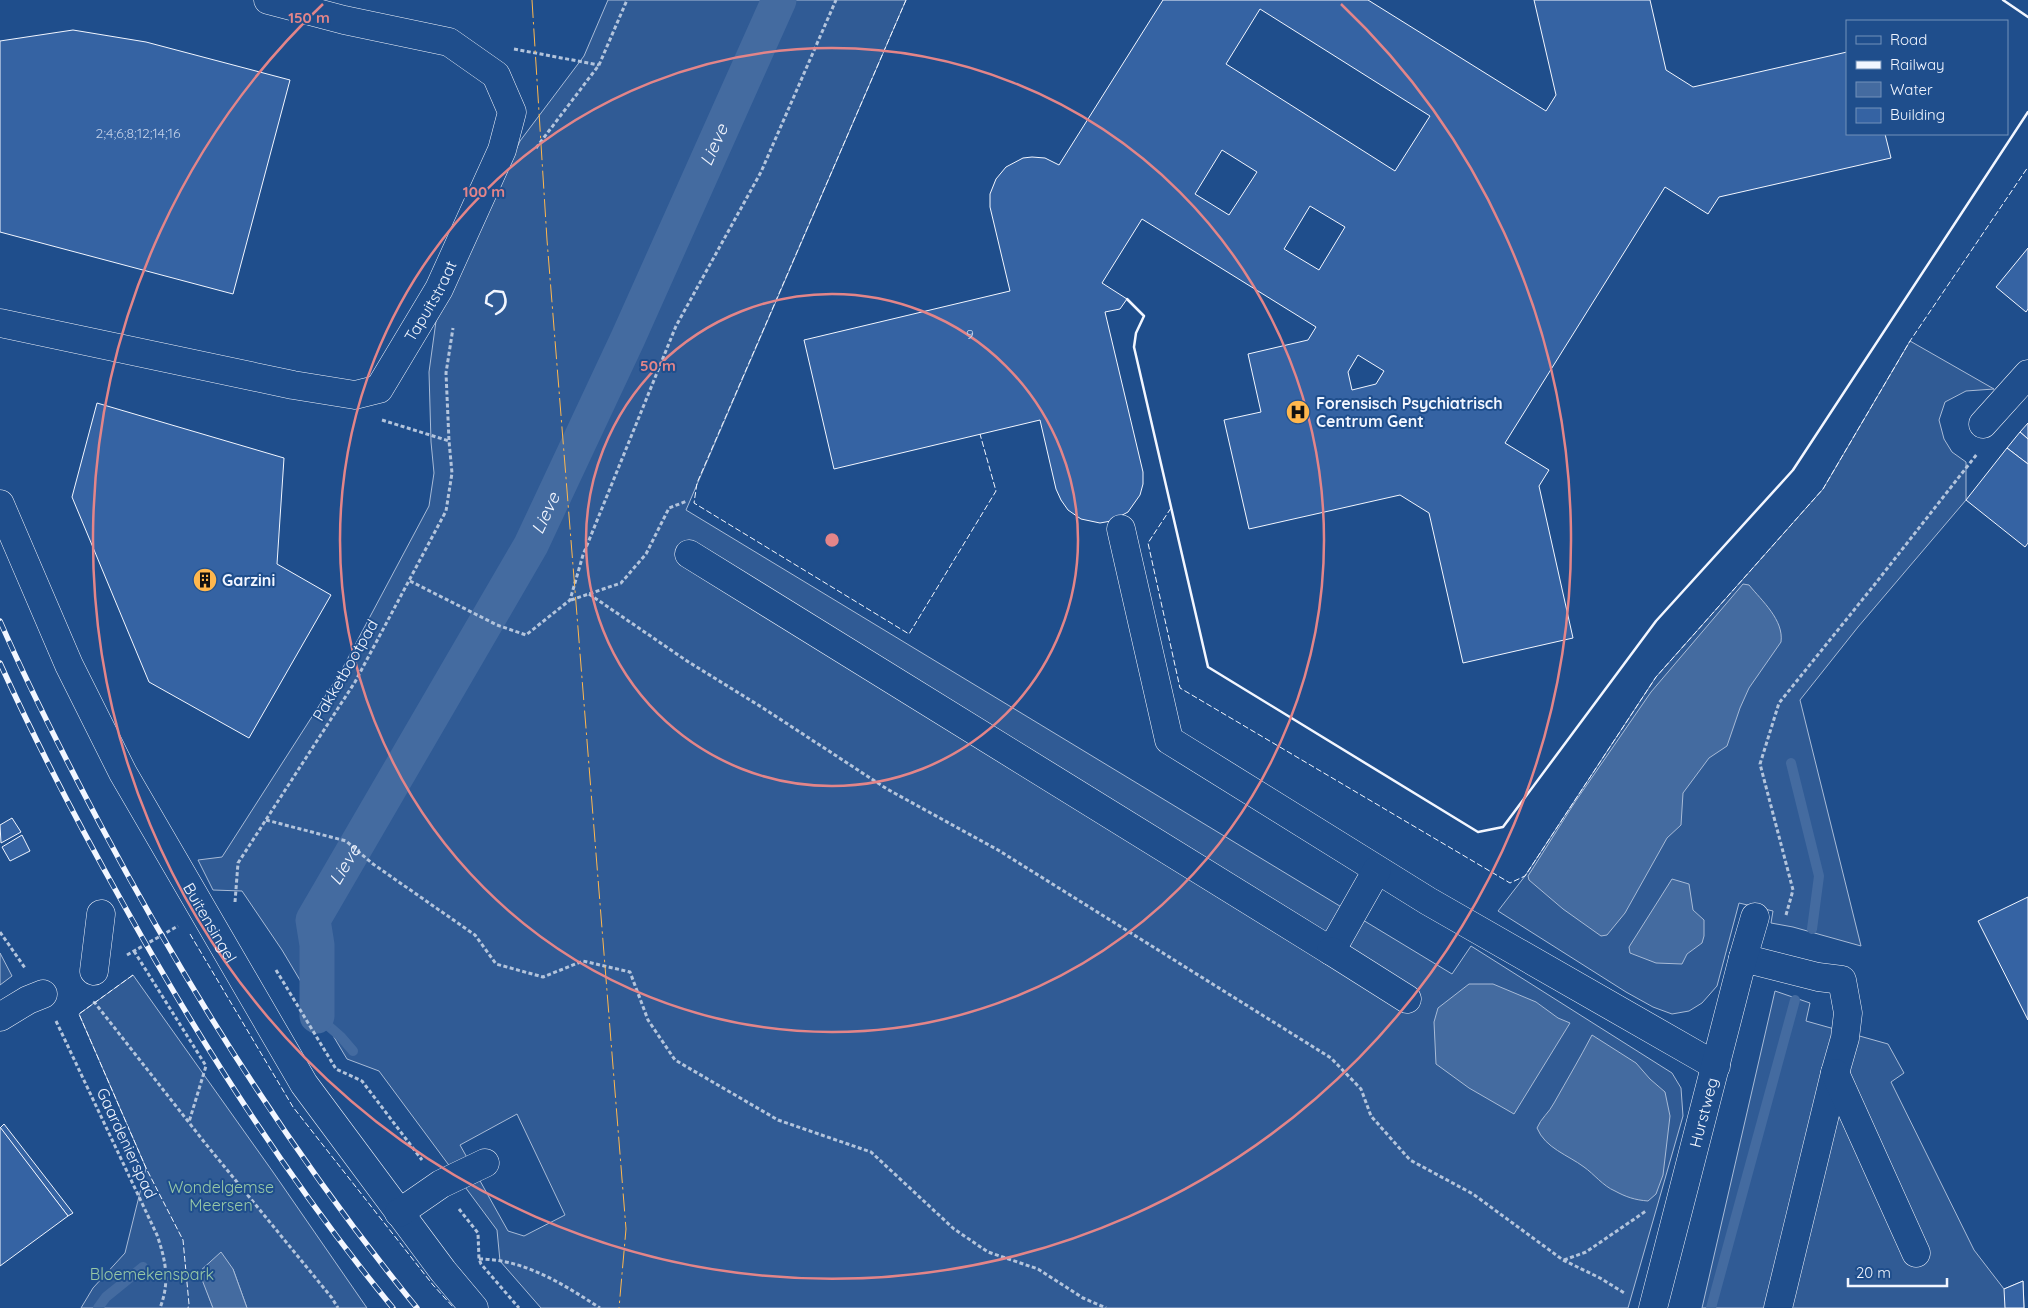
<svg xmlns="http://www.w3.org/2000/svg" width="2028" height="1308" viewBox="0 0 2028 1308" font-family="Quicksand,sans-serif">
  <rect width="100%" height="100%" fill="#1f4e8c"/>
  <g fill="#305b95" stroke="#a8bbd7" fill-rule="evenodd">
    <path d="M608,0H906L686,510L1452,974L1471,946L1672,1073L1681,1088L1683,1116L1628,1308H541L500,1261L497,1230L379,1071L347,1059L282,950L242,891L213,890L198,860L222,857L340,673L429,506L434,473L431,442L429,372L436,321L520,141L584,56ZM517,1114L565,1215L524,1236L508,1231L460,1145Z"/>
    <path d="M1910,341L1994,389L1966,391L1945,402L1939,420L1944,439L1952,452L1966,462V500L1858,627L1800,700L1861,946L1793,927L1771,923L1773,911L1739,903L1717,986L1702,1003L1689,1011L1672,1014L1653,1007L1626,992L1498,911L1525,876L1656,677L1823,489Z"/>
    <path d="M0,953L12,976L0,985Z"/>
    <path d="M133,975L273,1172L367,1308H247L233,1269L200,1272L213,1308H81L93,1288L125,1253L146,1168L79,1014Z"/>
    <path d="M1775,991L1810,1003L1806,1021L1888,1044L1904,1073L1891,1082L1974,1250L2004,1289L2023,1281L2024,1308H1702Z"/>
  </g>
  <g fill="#446ba0" stroke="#a8bbd7">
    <path d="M1743,584L1749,585C1762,601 1784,620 1781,642L1749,688L1740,708L1727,746L1709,758L1683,793L1681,825L1667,838L1625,913L1607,935L1601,936L1563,909L1529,880L1528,876L1575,802L1651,692Z"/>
    <path d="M1672,879L1689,884L1693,910L1704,920V936L1702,943L1687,954L1682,964L1656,963L1630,953L1629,947Z"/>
    <path d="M1469,984H1493L1536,1002L1558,1018L1570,1023L1514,1114L1469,1088L1436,1064L1434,1022L1438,1008Z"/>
    <path d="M1592,1035L1636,1063L1650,1079L1665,1092L1670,1116L1663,1175L1656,1194L1648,1201C1635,1200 1626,1197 1615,1191C1603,1186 1594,1174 1584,1167C1568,1155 1545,1148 1537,1128C1541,1118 1549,1113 1554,1103C1567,1080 1580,1058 1592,1035Z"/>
    <path d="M221,1252L233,1269L247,1308H213L199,1272Z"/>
  </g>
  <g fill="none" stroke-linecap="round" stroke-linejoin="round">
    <g stroke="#446ba0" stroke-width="10">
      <path d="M1791,763L1819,876L1812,929"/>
      <path d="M317,1016L341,1037L353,1051"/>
      <path d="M98,1308L106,1297L143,1267"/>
      <path d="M1711,1308L1795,1000"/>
    </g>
    <path stroke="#446ba0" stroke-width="35" id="s1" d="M317,1016V945L313,920L531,545L628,338L779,0"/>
  </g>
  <g fill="#3563a3" stroke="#f2f6ff" fill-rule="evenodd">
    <path d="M1163,0H1368L1546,111L1556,95L1534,0H1650L1666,70L1693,87L1847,52V134H1885L1891,158L1719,197L1708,214L1665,187L1505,443L1549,470L1539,486L1573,638L1463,663L1429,513L1400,495L1249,529L1224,420L1261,412L1248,354L1308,340L1316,327L1142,219L1102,283L1127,299L1120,309L1105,312L1143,472V484L1140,495L1128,512L1111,521L1100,523L1081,519L1068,510L1061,500L1056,489L1040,420L834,469L804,340L1010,291L990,207V194L996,179L1006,167L1023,158L1032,157L1045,158L1059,165ZM1260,9L1430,116L1395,171L1226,64ZM1222,150L1257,172L1229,215L1195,194ZM1310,206L1345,227L1319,270L1284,249ZM1358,355L1384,371L1376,384L1352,390L1348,372Z"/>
    <path d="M73,30L146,42L290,80L233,294L0,232V41Z"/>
    <path d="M2028,248V309L2026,312L1996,287Z"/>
    <path d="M97,403L284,458L277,564L331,595L249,738L149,682L72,497Z"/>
    <path d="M2028,423V439L2020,432Z"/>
    <path d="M2020,432L2028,439V464L2007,448Z"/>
    <path d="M2007,448L2028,464V543L2025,547L1966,500Z"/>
    <path d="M12,818L21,832L1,843L0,825Z"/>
    <path d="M22,835L30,851L10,861L2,847Z"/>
    <path d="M2028,897V1020L1978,921Z"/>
    <path d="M4,1124L73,1213L68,1216L0,1128Z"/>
    <path d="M0,1127L68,1216L0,1266Z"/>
    <path d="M2023,1281L2024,1308H2005L2004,1289Z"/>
  </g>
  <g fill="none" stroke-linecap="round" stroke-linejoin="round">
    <g stroke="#f2f6ff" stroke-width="29">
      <g id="minor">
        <path id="s2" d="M0,323L293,385L355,395L379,389L439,289L502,150L512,112L496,75L449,42L344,20L268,0"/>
        <path d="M1983,424L2028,374"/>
        <path id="s3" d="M0,504L69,665L123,773L304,1084L443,1271L474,1308"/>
        <path d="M1121,529L1169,740L1428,901L1716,1066"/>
        <path d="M689,554L1331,951L1377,870"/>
        <path d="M1331,951L1407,999"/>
        <path d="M1743,958L1818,977L1842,980L1848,1013L1845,1038L1835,1073L1778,1308"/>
        <path d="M94,971L101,914"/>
        <path d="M0,1017L28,1000L43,994"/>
        <path d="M1835,1073L1916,1253"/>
        <path d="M399,1213L441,1184L485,1163"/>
        <path id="s4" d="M1653,1308L1743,958L1755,917"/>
      </g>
    </g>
    <g stroke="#b3c4dc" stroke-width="3" stroke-dasharray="4 2.5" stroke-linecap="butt">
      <path d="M514,49L599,65"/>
      <path d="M536,148L599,65L627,0"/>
      <path d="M382,420L449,441"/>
      <path d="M410,581L497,625L526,635L570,600L583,555L676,326L761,172L836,0"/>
      <path d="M589,594L687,661L763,708L887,789L998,850L1331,1058L1361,1089L1371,1116L1410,1160L1473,1194L1563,1260L1600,1278L1626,1294"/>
      <path d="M571,600L621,583L646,554L669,508L687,501"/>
      <path d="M266,820L346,841L373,864L475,935L496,964L543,977L583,961L630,972L648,1020L675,1060L778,1120L871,1152L954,1229L988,1252L1038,1269L1083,1298L1106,1308"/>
      <path d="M235,902L238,863L355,682L446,511L452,473L449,441L446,373L453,328"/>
      <path d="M1786,915L1793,890L1760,764L1779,703L1875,584L1977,454"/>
      <path d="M0,932L25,968"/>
      <path d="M134,951L206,1066L189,1122"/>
      <path d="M127,955L178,926"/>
      <path d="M276,970L336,1069L362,1081L422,1160"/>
      <path d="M93,1002L95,1003L205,1143L332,1298L338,1308"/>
      <path d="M56,1021L157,1235C166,1261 170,1282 160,1308"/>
      <path d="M459,1209L478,1233L479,1259L481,1264L519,1308"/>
      <path d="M479,1259C524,1259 563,1284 600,1308"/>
      <path d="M1564,1260L1586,1252L1646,1211"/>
    </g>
    <use href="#minor" stroke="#1f4e8c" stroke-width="28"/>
    <g stroke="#f2f6ff" stroke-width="5.5">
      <g id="rail">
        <path d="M0,621C30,690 65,758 100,824C191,995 295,1159 417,1308"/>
        <path d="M0,663C38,747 80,827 125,907C203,1047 291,1184 393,1308"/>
      </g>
    </g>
    <use href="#rail" stroke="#1f4e8c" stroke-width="4" stroke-dasharray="11" stroke-linecap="butt"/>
    <g stroke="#f2f6ff" stroke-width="1" stroke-dasharray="6 2.5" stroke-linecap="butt">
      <path d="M906,0L697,483L694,503L909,634L996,491L980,434"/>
      <path d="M1171,508L1148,543L1180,688L1510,883L1525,876L1656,677L1823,489L1910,341L2028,167"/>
      <path d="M190,934L293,1107L433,1285L454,1308"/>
      <path d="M133,975L79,1014L146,1168L183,1240L189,1304L188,1308"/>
    </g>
    <g stroke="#f2f6ff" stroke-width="2.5">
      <path d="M2003,0L2028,17"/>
      <path d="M1127,299L1144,316L1136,333L1134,347L1208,667L1478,832L1503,827L1656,621L1793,470L2028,112"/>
      <path d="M492,306L486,303L487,296L494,291L503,292C508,302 506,309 496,314"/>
    </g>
    <path stroke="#ffb74d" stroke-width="1" stroke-dasharray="18 4 2.5 4" stroke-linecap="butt" d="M532,0L547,240L626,1229L619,1308"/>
  </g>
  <g fill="none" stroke="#e38589" stroke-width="2.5">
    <circle cx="832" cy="540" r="246"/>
    <circle cx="832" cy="540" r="492"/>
    <path d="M1341 4A739 739 0 1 1 323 4"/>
  </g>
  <defs>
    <g id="hospital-disc" transform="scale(1.25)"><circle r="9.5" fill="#ffb74d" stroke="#1f4e8c"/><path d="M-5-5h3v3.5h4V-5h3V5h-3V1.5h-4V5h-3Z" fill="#111"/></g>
    <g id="building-disc" transform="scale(1.25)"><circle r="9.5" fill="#ffb74d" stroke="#1f4e8c"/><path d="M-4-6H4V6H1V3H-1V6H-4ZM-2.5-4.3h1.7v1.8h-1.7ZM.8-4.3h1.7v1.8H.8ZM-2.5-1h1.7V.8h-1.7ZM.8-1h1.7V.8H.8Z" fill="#111"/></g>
  </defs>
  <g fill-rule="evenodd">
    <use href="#hospital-disc" x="1298" y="412"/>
    <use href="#building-disc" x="205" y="580"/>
  </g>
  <g text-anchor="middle" stroke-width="4" stroke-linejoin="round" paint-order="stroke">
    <g font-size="14" fill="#c3d1e8">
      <text x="138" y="138">2;4;6;8;12;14;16</text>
      <text x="970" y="339">9</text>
    </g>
    <g font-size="16" fill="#f2f6ff" stroke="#1f4e8c">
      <text dy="6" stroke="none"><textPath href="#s2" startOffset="489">Tapuitstraat</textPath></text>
      <text transform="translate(345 670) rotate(-60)" y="6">Pakketbootpad</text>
      <text dy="6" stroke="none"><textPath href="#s3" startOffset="469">Buitensingel</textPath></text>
      <text dy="6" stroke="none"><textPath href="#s4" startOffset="202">Hurstweg</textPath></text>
      <text transform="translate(127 1143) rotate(65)" y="6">Gaardenierspad</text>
    </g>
    <g font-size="16" font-weight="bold" fill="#f2f6ff" stroke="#1f4e8c" text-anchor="start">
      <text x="1316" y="409">Forensisch Psychiatrisch<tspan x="1316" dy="18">Centrum Gent</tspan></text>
      <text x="222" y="586">Garzini</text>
    </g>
    <g font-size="16" fill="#97c8a6" stroke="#1f4e8c">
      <text x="221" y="1193">Wondelgemse<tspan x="221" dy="18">Meersen</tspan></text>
      <text x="152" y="1280">Bloemekenspark</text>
    </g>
    <g font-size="18" font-style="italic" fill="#f2f6ff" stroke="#1f4e8c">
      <text dy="6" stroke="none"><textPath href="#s1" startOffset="970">Lieve</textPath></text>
      <text dy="6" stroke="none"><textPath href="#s1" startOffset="565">Lieve</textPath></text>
      <text dy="6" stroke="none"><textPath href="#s1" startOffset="160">Lieve</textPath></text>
    </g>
  </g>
  <circle cx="832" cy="540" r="8" fill="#e38589" stroke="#1f4e8c" stroke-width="2.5"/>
  <g font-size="15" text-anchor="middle" font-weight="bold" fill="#e38589" stroke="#1f4e8c" stroke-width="4" stroke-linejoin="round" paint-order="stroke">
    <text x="309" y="23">150 m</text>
    <text x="484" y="197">100 m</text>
    <text x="658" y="371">50 m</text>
  </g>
  <rect x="1846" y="20" width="162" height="115" fill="#1f4e8c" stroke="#7391ba"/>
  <rect x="1856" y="36" width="25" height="8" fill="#1f4e8c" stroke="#7391ba"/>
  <text x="1890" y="45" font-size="15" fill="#f2f6ff">Road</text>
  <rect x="1856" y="61" width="25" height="8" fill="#f2f6ff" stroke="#7391ba"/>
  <text x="1890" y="70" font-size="15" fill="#f2f6ff">Railway</text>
  <rect x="1856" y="82" width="25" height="15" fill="#446ba0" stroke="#7391ba"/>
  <text x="1890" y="95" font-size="15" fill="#f2f6ff">Water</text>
  <rect x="1856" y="108" width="25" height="15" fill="#3563a3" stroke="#7391ba"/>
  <text x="1890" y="120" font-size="15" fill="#f2f6ff">Building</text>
  <path d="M1848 1278v8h99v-8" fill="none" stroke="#f2f6ff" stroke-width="2.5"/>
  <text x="1856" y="1278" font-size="15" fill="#f2f6ff" stroke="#1f4e8c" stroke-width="4" paint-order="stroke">20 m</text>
</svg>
